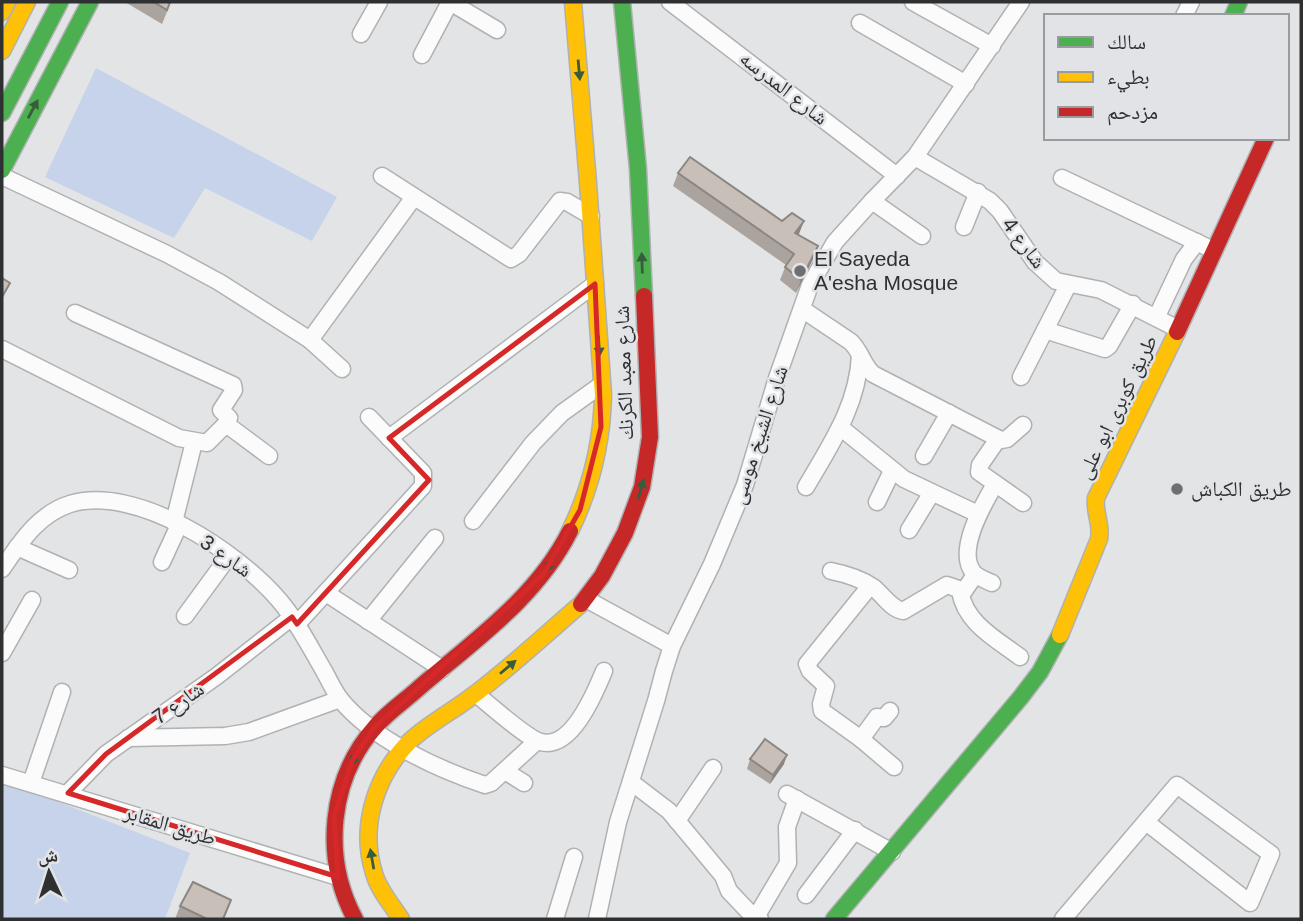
<svg xmlns="http://www.w3.org/2000/svg" width="1303" height="921" viewBox="0 0 1303 921" font-family="Helvetica,'Noto Naskh Arabic',sans-serif">
  <rect width="100%" height="100%" fill="#e2e4e6"/>
  <g fill="#c7d3ea">
    <path d="M96,68L337,197L312,241L205,188L174,238L45,177Z"/>
    <path d="M2,780L190,853L165,919H2Z"/>
  </g>
  <g fill="none" stroke-linecap="round" stroke-linejoin="round">
    <g stroke="#b0b1b2" stroke-width="19">
      <g id="street">
        <path d="M450,2L497,30"/>
        <path d="M670,2L897,176"/>
        <path d="M913,2L992,46"/>
        <path d="M1184,16L1191,2"/>
        <path d="M860,23L966,84"/>
        <path d="M361,34L379,2"/>
        <path d="M422,55L450,2"/>
        <path d="M915,157L990,201L1000,211L1035,262L1056,281L1101,290L1178,329"/>
        <path d="M2,176L167,254L219,282L310,340"/>
        <path d="M382,176L511,259L519,254L560,201L567,202L591,216"/>
        <path d="M1062,178L1213,250"/>
        <path d="M872,201L922,236"/>
        <path d="M964,227L978,192"/>
        <path d="M802,309L851,342C861,352 863,365 873,374L1001,440L1007,439L1023,425"/>
        <path d="M75,313L233,385L234,390L221,410L229,418L226,424"/>
        <path d="M1157,316L1184,259L1197,242"/>
        <path d="M1045,330L1105,349L1109,346L1133,304"/>
        <path d="M2,349L179,438L207,443L226,424"/>
        <path d="M342,369L310,340L414,197"/>
        <path d="M1021,377L1068,285"/>
        <path d="M226,424L269,456"/>
        <path d="M840,427L904,479L978,514"/>
        <path d="M389,438L595,284"/>
        <path d="M998,439L980,465L979,472L1023,503"/>
        <path d="M924,456L949,413"/>
        <path d="M806,487C831,444 858,405 860,355"/>
        <path d="M877,502L892,471"/>
        <path d="M473,521L533,443L562,413L601,385"/>
        <path d="M174,522L194,442"/>
        <path d="M909,530L931,494"/>
        <path d="M17,547L69,570"/>
        <path d="M162,562L179,525"/>
        <path d="M2,569C20,543 38,514 70,504C136,484 237,551 279,600C297,621 310,647 324,671C329,680 334,691 340,699C372,739 437,769 485,785L491,783L537,741"/>
        <path d="M831,571C846,574 860,578 873,587C883,595 891,609 903,611L947,585L964,591L975,575"/>
        <path d="M992,583C986,580 978,578 973,572C956,550 984,503 995,484"/>
        <path d="M870,586L807,664L810,671L826,686L821,704L822,711L861,739L894,767"/>
        <path d="M960,591C965,623 996,639 1020,657"/>
        <path d="M326,593L442,669"/>
        <path d="M586,599L672,646"/>
        <path d="M185,616L229,556"/>
        <path d="M368,621L435,538"/>
        <path d="M297,624L423,486V473L369,417"/>
        <path d="M2,653L32,600"/>
        <path d="M476,694C490,705 523,735 538,741C570,754 595,693 604,671"/>
        <path d="M128,738L225,736L249,732L340,699"/>
        <path d="M861,739L877,717L884,718L890,711"/>
        <path d="M505,771L524,783"/>
        <path d="M2,775L338,877"/>
        <path d="M631,782L669,811L723,876L729,891L748,911L760,919"/>
        <path d="M31,783L62,692"/>
        <path d="M68,793L106,754L217,676L292,617"/>
        <path d="M787,794L892,852"/>
        <path d="M677,821L713,768"/>
        <path d="M806,895L855,830"/>
        <path d="M756,917L788,863L787,827L797,799"/>
        <path d="M555,919L574,857"/>
        <path d="M597,919L618,822L656,701L664,671L672,646L712,564L745,485L777,378L810,285L835,242L872,201L915,157L1021,2"/>
        <path d="M1063,919L1177,785L1271,854L1250,903L1146,822"/>
      </g>
    </g>
    <g stroke="#b0b1b2" stroke-width="19">
      <g id="fast">
        <path d="M622,2L638,169L644,296"/>
        <path d="M1233,16L1239,2"/>
        <path d="M2,113L60,2"/>
        <path d="M2,170L90,2"/>
        <path d="M834,919L1021,697L1040,672L1060,635"/>
      </g>
    </g>
    <g stroke="#b0b1b2" stroke-width="19">
      <g id="slow">
        <path d="M2,12L7,2"/>
        <path d="M2,51L27,2"/>
        <path d="M570,531C591,488 602,443 603,395L588,183L573,2"/>
        <path d="M1060,635L1099,539C1102,524 1094,513 1096,498L1177,332"/>
        <path d="M401,919C392,905 378,889 374,873C359,826 376,775 410,741C429,723 455,710 475,694C512,666 546,634 581,604"/>
      </g>
    </g>
    <g stroke="#b0b1b2" stroke-width="19">
      <g id="jam">
        <path d="M1177,332L1266,138"/>
        <path d="M581,604L602,576L625,533L642,487L650,437L644,296"/>
        <path d="M355,919C322,857 329,779 376,726C389,711 406,700 420,687C475,640 537,597 570,531"/>
      </g>
    </g>
    <use href="#street" stroke="#fbfbfb" stroke-width="16"/>
    <use href="#fast" stroke="#4caf50" stroke-width="16"/>
    <use href="#slow" stroke="#ffc107" stroke-width="16"/>
    <use href="#jam" stroke="#c62828" stroke-width="16"/>
  </g>
  <g fill="#aba49e">
    <path d="M125,2H171L162,24Z"/>
    <path d="M678,173L799,235L818,246L813,259L796,293L780,280L786,265L673,186Z"/>
    <path d="M750,759L784,764L770,784L747,769Z"/>
    <path d="M231,900L224,919H175L180,906Z"/>
  </g>
  <g fill="#8b8681">
    <path d="M804,221L799,234L791,246L795,233Z"/>
    <path d="M818,246L813,259L796,293L801,280Z"/>
    <path d="M787,755L784,764L770,784L773,775Z"/>
  </g>
  <g fill="#c7bfb8" stroke="#8b8681" stroke-width="2">
    <path d="M154,2H170L167,10Z"/>
    <path d="M690,157L782,221L792,213L804,221L795,233L818,246L801,280L785,267L794,254L678,173Z"/>
    <path d="M2,278L10,283L2,297Z"/>
    <path d="M765,739L787,755L773,775L750,759Z"/>
    <path d="M193,882L231,900L223,919H207L180,906Z"/>
  </g>
  <defs><path id="oneway-solid" d="M-6-.8H1V-3.2L6.5 0L1 3.2V.8H-6Z" transform="scale(1.75)"/></defs>
  <g fill="#395c3c">
    <use href="#oneway-solid" transform="translate(579 70) rotate(85)"/>
    <use href="#oneway-solid" transform="translate(33 109) rotate(-62)"/>
    <use href="#oneway-solid" transform="translate(642 263) rotate(-92)"/>
    <use href="#oneway-solid" transform="translate(599 346) rotate(87)"/>
    <use href="#oneway-solid" transform="translate(641 489) rotate(-74)"/>
    <use href="#oneway-solid" transform="translate(551 563) rotate(124)"/>
    <use href="#oneway-solid" transform="translate(508 667) rotate(-40)"/>
    <use href="#oneway-solid" transform="translate(356 756) rotate(121)"/>
    <use href="#oneway-solid" transform="translate(372 859) rotate(-100)"/>
  </g>
  <path fill="none" stroke="#d62828" stroke-width="5" stroke-linejoin="round" d="M595,284L601,427L580,510L543,575L373,729L352,761L334,817L338,877L68,793L106,754L292,617L297,624L429,480L389,438Z"/>
  <g fill="#6e6f70" stroke="#e1e3e7" stroke-width="2.5">
    <circle cx="800" cy="271" r="7"/>
    <circle cx="1177" cy="489" r="7"/>
  </g>
  <g text-anchor="middle" stroke-width="5" stroke-linejoin="round" paint-order="stroke">
    <g font-size="21" fill="#2f3031" stroke="#e1e3e7">
      <text transform="translate(784 88) rotate(38)" y="7">شارع المدرسه</text>
      <text transform="translate(1024 243) rotate(53)" y="7">شارع 4</text>
      <text transform="translate(624 373) rotate(-92)" y="7">شارع معبد الكرنك</text>
      <text transform="translate(1117 407) rotate(-64)" y="7">طريق كوبرى ابو على</text>
      <text transform="translate(759 435) rotate(-72)" y="7">شارع الشيخ موسى</text>
      <text transform="translate(226 556) rotate(35)" y="7">شارع 3</text>
      <text transform="translate(178 703) rotate(-35)" y="7">شارع 7</text>
      <text transform="translate(170 825) rotate(17)" y="7">طريق المقابر</text>
    </g>
    <g font-size="21" fill="#2f3031" stroke="#e1e3e7" text-anchor="start">
      <text x="814" y="266">El Sayeda<tspan x="814" dy="24">A'esha Mosque</tspan></text>
      <text x="1191" y="496">طريق الكباش</text>
    </g>
  </g>
  <rect width="1303" height="921" fill="none" stroke="#2f3031" stroke-width="7"/>
  <rect x="1044" y="14" width="245" height="126" fill="#e1e3e7" stroke="#9a9b9e" stroke-width="2"/>
  <rect x="1058" y="37" width="35" height="10" fill="#4caf50" stroke="#9a9b9e" stroke-width="2"/>
  <text x="1107" y="49" font-size="21" fill="#2f3031">سالك</text>
  <rect x="1058" y="72" width="35" height="10" fill="#ffc107" stroke="#9a9b9e" stroke-width="2"/>
  <text x="1107" y="84" font-size="21" fill="#2f3031">بطيء</text>
  <rect x="1058" y="107" width="35" height="10" fill="#c62828" stroke="#9a9b9e" stroke-width="2"/>
  <text x="1107" y="119" font-size="21" fill="#2f3031">مزدحم</text>
  <g transform="translate(49 872) rotate(356)" stroke="#e1e3e7" stroke-width="5" paint-order="stroke">
  <path d="M0-5L12 26L0 18L-12 26Z" fill="#2f3031"/>
  <text y="-10" font-size="19" font-weight="bold" text-anchor="middle" fill="#2f3031">ش</text>
  </g>
</svg>
